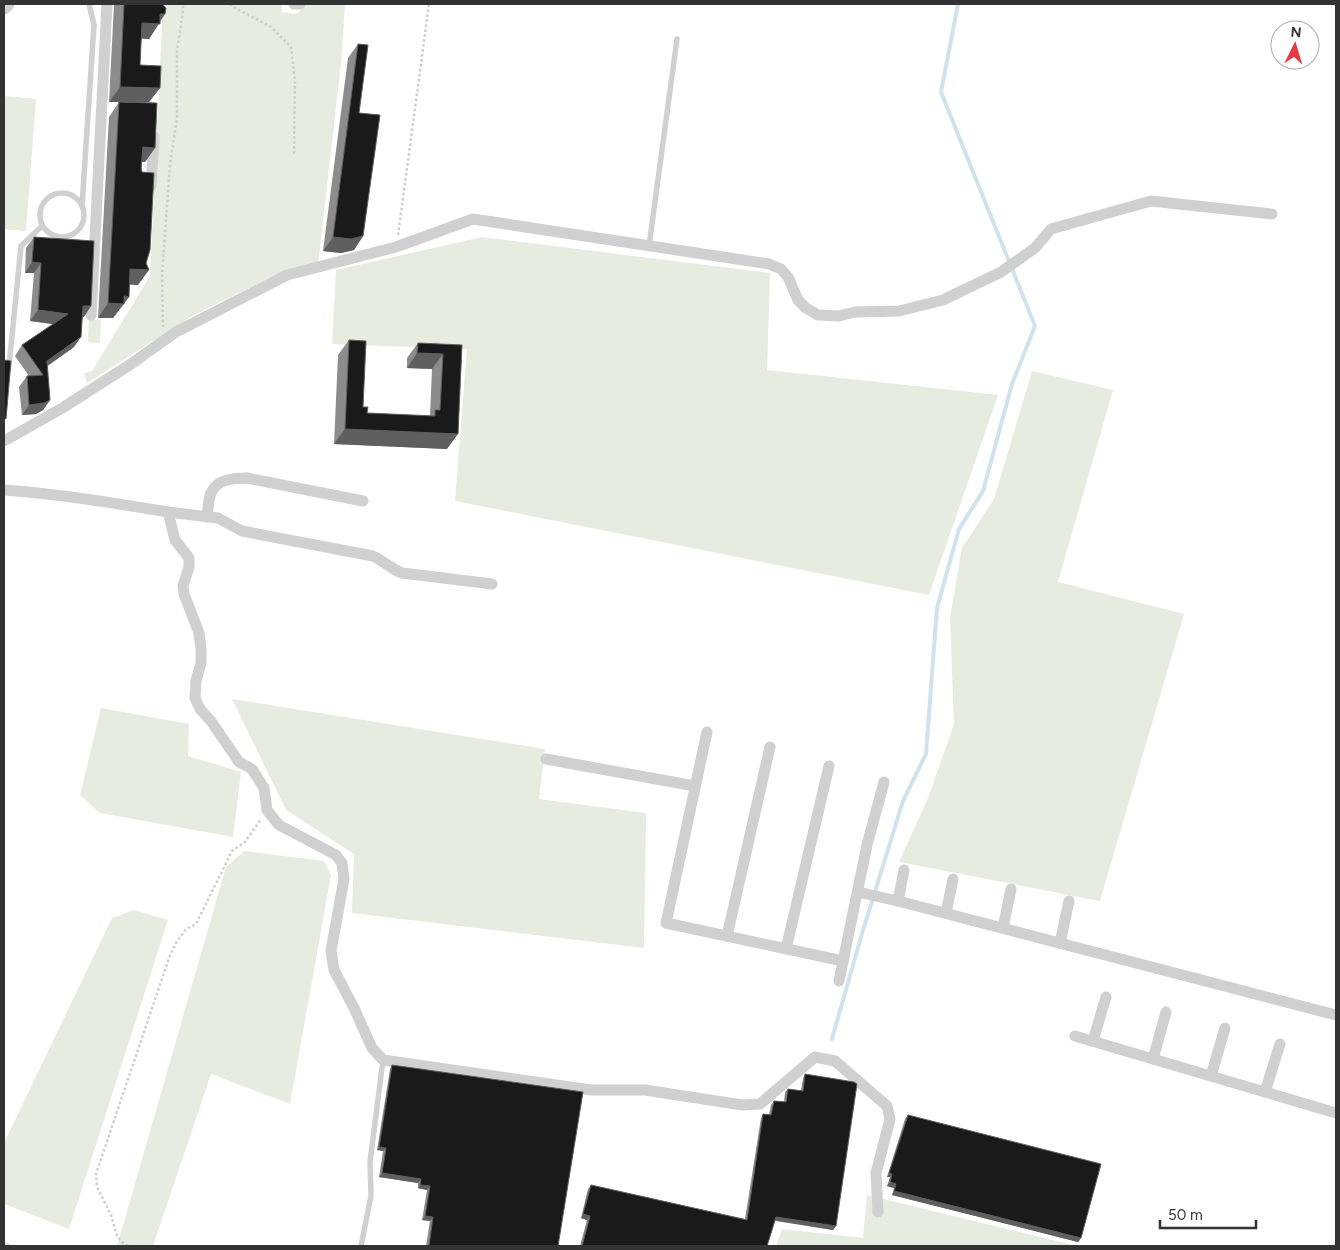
<svg xmlns="http://www.w3.org/2000/svg" width="1340" height="1250" viewBox="0 0 1340 1250" font-family="Figtree,sans-serif">
  <rect width="100%" height="100%" fill="#fff"/>
  <g fill="#e6ecdf">
    <path d="M163,4H282V12L297,14L307,4H345L341,64L318,264L275,275L194,315L87,383L84,373L92,371L150,276Z"/>
    <path d="M4,96L36,99L26,231L4,229Z"/>
    <path d="M482,237L770,273L767,370L998,395L929,595L455,501L467,349L332,344L336,270Z"/>
    <path d="M89,319L101,320L100,343L88,342Z"/>
    <path d="M1032,371L1113,390L1058,582L1184,614L1100,901L899,862L928,798L954,724L950,617L962,548L994,499Z"/>
    <path d="M232,699L545,749L539,799L646,813L644,948L352,913L354,854L286,810Z"/>
    <path d="M101,708L189,724L188,756L241,772L233,837L100,813L80,795Z"/>
    <path d="M244,851L324,861L331,875L290,1104L211,1074L153,1246H117L226,867Z"/>
    <path d="M134,910L168,920L69,1229L4,1204V1143L112,918Z"/>
    <path d="M867,1195L1077,1246H776L782,1229L863,1238Z"/>
  </g>
  <g fill="none" stroke-linecap="round" stroke-linejoin="round">
    <g stroke="#cfe2ee" stroke-width="4">
      <path d="M832,1039L861,937L903,801L926,754L937,608L959,529L983,491L1012,384L1035,326L941,92L958,4"/>
      <path d="M4,1244L9,1246"/>
    </g>
    <g stroke="#cdcdcd" stroke-width="2.5" stroke-dasharray="2.5 2.5" stroke-linecap="butt">
      <path d="M230,4L232,6L271,27L291,47L295,81L294,154"/>
      <path d="M398,235L429,4"/>
      <path d="M163,327L162,275L170,164L177,118V51L183,11V4"/>
      <path d="M128,1246L123,1243L117,1236L111,1215L97,1187L96,1174L169,958L176,943L186,929L196,924L232,851L245,842L261,819"/>
    </g>
    <g stroke="#d0d0d0" stroke-width="5.5">
      <circle cx="62" cy="215" r="22"/>
      <path d="M82,206L94,25L89,4"/>
      <path d="M649,246L677,39"/>
      <path d="M9,366L21,246L42,226"/>
      <path d="M361,1246L371,1196L370,1162L383,1060"/>
    </g>
    <g stroke="#d0d0d0" stroke-width="11">
      <path d="M294,4H300"/>
      <path d="M151,186L154,137"/>
      <path d="M91,315L107,4"/>
      <path d="M4,441L64,407L131,364L176,332L287,275L396,247L473,219L769,264L781,269L788,277L798,300L806,308L818,315L839,316L855,312L899,311L943,300L1001,272L1035,248L1051,229L1151,201L1272,214"/>
      <path d="M4,490C59,494 114,503 168,512L175,540L189,558V567L183,586L184,594L199,633L201,649V663L196,681L195,698L200,709L211,721L239,762L252,769L264,788L267,810L279,825L336,855L342,863L344,879L331,951L334,970L354,1008L372,1048L383,1060L591,1090H645L742,1105L760,1104L815,1057L835,1061L887,1106L890,1119L876,1173L878,1212"/>
      <path d="M168,512L218,518L242,531L373,556C384,561 391,569 402,573L492,584"/>
      <path d="M207,517C208,510 208,500 211,493C217,479 234,478 247,478L363,501"/>
      <path d="M707,732L666,923L843,961"/>
      <path d="M546,759L695,786"/>
      <path d="M858,892L898,901L1336,1015"/>
      <path d="M898,901L904,870"/>
      <path d="M946,913L953,879"/>
      <path d="M1003,928L1011,889"/>
      <path d="M727,936L770,747"/>
      <path d="M1060,943L1069,901"/>
      <path d="M786,949L829,766"/>
      <path d="M839,981L867,845L884,782"/>
      <path d="M1075,1036L1336,1113"/>
      <path d="M1093,1041L1106,997"/>
      <path d="M1153,1059L1166,1012"/>
      <path d="M1211,1076L1225,1028"/>
      <path d="M1265,1092L1280,1044"/>
    </g>
    <path stroke="#d0d0d0" stroke-width="15" d="M4,7L7,4"/>
  </g>
  <g fill="#8c8c8c">
    <path d="M114,4H162L160,22L149,39L141,38L140,65L160,88L149,102H109Z"/>
    <path d="M358,44L359,113L363,236L354,250L341,253L323,251L348,58Z"/>
    <path d="M119,102L155,148L145,162H142L138,285L129,284V297L113,318H98L109,117Z"/>
    <path d="M34,237L84,317H83L74,347L47,366L50,400L43,410L36,414L22,415L19,387L27,376H29L15,356L22,345L53,324L30,321L34,273H25L26,248Z"/>
    <path d="M349,340L363,407L367,413L430,416L432,369L407,368V358L418,343L462,345L447,449L334,444L338,355Z"/>
    <path d="M392,1065L558,1246H426L430,1221L422,1220L427,1190L418,1188V1183L379,1177L383,1151L377,1150L390,1069Z"/>
    <path d="M805,1074L836,1226L833,1230L775,1221L767,1246H580L587,1220L581,1218L588,1189L591,1185L745,1219L761,1118L763,1114L769,1115L771,1105L774,1101L784,1102L785,1092L788,1089L801,1091L803,1078Z"/>
    <path d="M908,1115L1081,1238L1078,1242L892,1195L894,1188L887,1186L890,1177H887L905,1119Z"/>
  </g>
  <g fill="#5f5f5f">
    <path d="M160,14H165L149,39L132,38L142,23Z"/>
    <path d="M120,87L160,88L149,102H109Z"/>
    <path d="M143,147L155,148L145,162H133Z"/>
    <path d="M363,236L354,250L341,253L323,251L333,237Z"/>
    <path d="M32,262L41,263L34,273H25Z"/>
    <path d="M130,269L149,270L138,285L120,284Z"/>
    <path d="M124,296L129,297L113,318H98L108,303Z"/>
    <path d="M83,306H91L84,317L76,316Z"/>
    <path d="M38,310L68,314L60,325L30,321Z"/>
    <path d="M81,337L74,347L39,372L47,361Z"/>
    <path d="M417,353L443,354L432,369L407,368Z"/>
    <path d="M50,400L43,410L36,414L22,415L29,405Z"/>
    <path d="M345,429L458,434L447,449L334,444Z"/>
    <path d="M379,1147L386,1148L383,1151L377,1150Z"/>
    <path d="M382,1173L421,1179L418,1183L379,1177Z"/>
    <path d="M889,1173L892,1174L890,1177H887Z"/>
    <path d="M890,1182L896,1184L894,1188L887,1186Z"/>
    <path d="M420,1185L430,1186L427,1190L418,1188Z"/>
    <path d="M894,1191L1081,1238L1078,1242L892,1195Z"/>
    <path d="M583,1214L590,1216L587,1220L581,1218Z"/>
    <path d="M425,1216L433,1217L430,1221L422,1220Z"/>
    <path d="M776,1217L836,1226L833,1230L773,1220Z"/>
  </g>
  <g fill="#1a1a1a" stroke="#5f5f5f">
    <path d="M124,4H162L166,8L165,14H160V24L142,23L140,65L161,66L160,88L120,87Z"/>
    <path d="M358,44L368,45L359,113L380,115L363,236L351,239L333,237Z"/>
    <path d="M119,102L157,103L155,148L143,147L141,168L142,172L154,173L150,250L146,263L149,270L130,269L129,297L124,296V304L108,303Z"/>
    <path d="M34,237L94,241L91,306H83L81,337L47,361L50,400L44,403L29,405L27,376L43,375L22,345L68,314L38,310L41,263L32,262Z"/>
    <path d="M349,340L366,341L363,407H368L367,413L435,416V410H440L443,354L417,353L418,343L462,345L458,434L345,429Z"/>
    <path d="M4,360L11,361L6,419L4,418Z"/>
    <path d="M392,1065L583,1092L558,1246H429L433,1217L425,1216L430,1186L420,1185L421,1179L382,1173L386,1148L379,1147Z"/>
    <path d="M805,1074L854,1082L857,1084L836,1226L776,1217L767,1246H582L590,1216L583,1214L591,1185L747,1220L763,1114L771,1115L774,1101L786,1102L788,1089L803,1091Z"/>
    <path d="M908,1115L1101,1164L1081,1238L894,1191L896,1184L890,1182L892,1174L889,1173Z"/>
  </g>
  <rect width="1340" height="1250" fill="none" stroke="#333333" stroke-width="10"/>
  <g transform="translate(1295 45) rotate(5)"><circle r="24" fill="#ffffff" stroke="#adadad"/>
  <path d="M0-4L9 19L0 12L-9 19Z" fill="#e63946"/>
  <text y="-8" font-size="14" font-weight="bold" text-anchor="middle" fill="#333333">N</text>
  </g>
  <path d="M1160 1220v8h96v-8" fill="none" stroke="#333333" stroke-width="2.5"/>
  <text x="1168" y="1220" font-size="15" fill="#333333" stroke="#ffffff" stroke-width="4" paint-order="stroke">50 m</text>
</svg>
